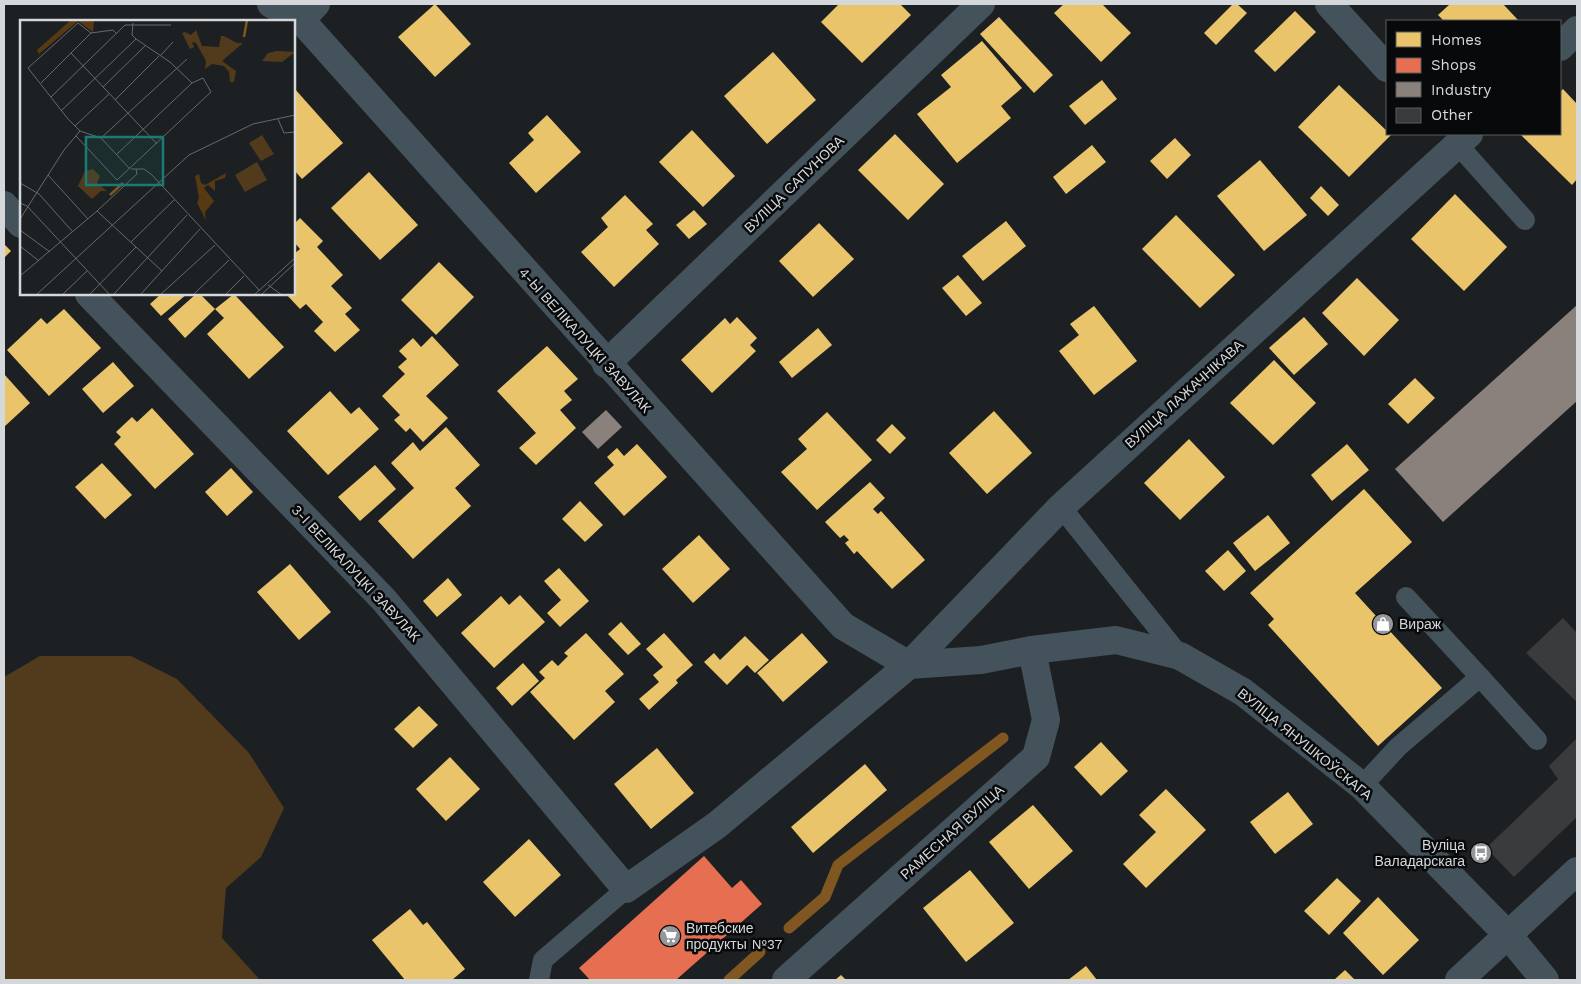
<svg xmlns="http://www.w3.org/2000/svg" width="1581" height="984" viewBox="0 0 1581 984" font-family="'Work Sans',sans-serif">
  <rect width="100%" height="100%" fill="#1d2022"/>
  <path fill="#523a1c" d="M40,656H131L177,679L249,753L284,808L261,857L226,888L222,938L260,980H4V677Z"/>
  <g fill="#e9c46a">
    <path d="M435,4L471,44L435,77L398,37Z"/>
    <path d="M839,4H900L911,15L862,63L821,22Z"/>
    <path d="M1064,4H1102L1131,33L1101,62L1054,13Z"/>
    <path d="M1233,4H1237L1247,13L1216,45L1204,33Z"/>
    <path d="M1450,4H1503L1518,20L1444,21L1438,15Z"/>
    <path d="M1295,11L1316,32L1275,72L1254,51Z"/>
    <path d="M999,17L1053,75L1034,93L980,34Z"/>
    <path d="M982,41L1022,88L1001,106L1011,118L957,163L917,114L951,87L941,75Z"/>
    <path d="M773,52L816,100L767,144L724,96Z"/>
    <path d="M1102,80L1117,99L1085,125L1069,106Z"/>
    <path d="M1339,85L1391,135L1349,177L1298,127Z"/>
    <path d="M294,88L343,143L302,179L294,170Z"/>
    <path d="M1563,89L1577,104V179L1572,185L1520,134H1560V92Z"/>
    <path d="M547,115L581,152L536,193L509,163L534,140L528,133Z"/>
    <path d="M692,130L735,176L703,207L659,162Z"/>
    <path d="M895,134L944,184L908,220L858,170Z"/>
    <path d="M1175,138L1191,155L1167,179L1150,161Z"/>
    <path d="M1092,145L1106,162L1066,194L1053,177Z"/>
    <path d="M1260,160L1307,215L1264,251L1217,196Z"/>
    <path d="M369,172L418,225L380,260L331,208Z"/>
    <path d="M1321,186L1339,205L1328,216L1310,198Z"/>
    <path d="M1455,194L1507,247L1464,291L1411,239Z"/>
    <path d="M625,195L653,224L646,230L659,244L614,287L581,252L608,227L601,218Z"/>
    <path d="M694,210L707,224L689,239L676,225Z"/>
    <path d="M1176,215L1235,275L1200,308L1142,249Z"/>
    <path d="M300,218L323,241L317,247L343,275L331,286L352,308L345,314L360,330L335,352L314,331L323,322L306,304L300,309L286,294H294V254L300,249L294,242V224Z"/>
    <path d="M1006,221L1026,246L983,281L962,256Z"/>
    <path d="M819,223L854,259L813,297L779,261Z"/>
    <path d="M4,244L11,251L4,258Z"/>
    <path d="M439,262L474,297L436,335L401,300Z"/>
    <path d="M958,275L982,303L966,316L942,288Z"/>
    <path d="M1357,278L1399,320L1364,356L1322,313Z"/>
    <path d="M161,294H187L161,316L150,304Z"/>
    <path d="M196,294H200L215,309L234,294L284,347L249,379L207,334L224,318L215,309L185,338L168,319Z"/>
    <path d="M1094,306L1137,361L1094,395L1059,351L1079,335L1070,324Z"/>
    <path d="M64,309L101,348L49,396L7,350L41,318L47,324Z"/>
    <path d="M737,317L757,338L750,345L756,351L712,393L681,360L725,318L730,324Z"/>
    <path d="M1304,317L1328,344L1294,375L1269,348Z"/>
    <path d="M818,328L832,345L792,378L779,362Z"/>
    <path d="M432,336L459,365L426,396L448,418L423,442L410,428L406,432L394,420L400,415L382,396L405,374L398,367L407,359L399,351L413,338L421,347Z"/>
    <path d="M547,346L578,379L564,391L572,400L560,410L576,428L536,465L519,448L536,433L497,391Z"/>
    <path d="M1274,360L1316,403L1273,445L1230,403Z"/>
    <path d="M113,362L134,386L103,413L82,389Z"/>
    <path d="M4,374L30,403L4,427Z"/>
    <path d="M1415,378L1435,398L1408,424L1388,404Z"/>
    <path d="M330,391L351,414L359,407L379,429L328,475L287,431Z"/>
    <path d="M152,408L194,454L155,489L114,444L121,437L116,432L132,417L137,422Z"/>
    <path d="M994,411L1032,453L987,494L949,453Z"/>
    <path d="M827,412L872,460L817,510L781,472L807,449L798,439Z"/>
    <path d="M892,424L906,438L890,454L876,440Z"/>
    <path d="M446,427L480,465L455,488L471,506L413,559L378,521L414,488L391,463L413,442L420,451Z"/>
    <path d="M1189,439L1225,477L1180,520L1144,483Z"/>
    <path d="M637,444L667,477L624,516L594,483L614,465L607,457L617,448L624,456Z"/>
    <path d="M1347,444L1369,470L1332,501L1311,475Z"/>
    <path d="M102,463L132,495L105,519L75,487Z"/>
    <path d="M375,465L396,489L360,521L338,497Z"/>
    <path d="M231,468L253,492L227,516L205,492Z"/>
    <path d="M870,482L885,498L873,509L878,514L881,511L925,560L892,589L857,551L854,554L845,543L849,540L844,535L840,538L825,522Z"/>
    <path d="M1364,489L1412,542L1355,593L1442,688L1378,746L1268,625L1274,619L1250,593Z"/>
    <path d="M580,501L603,525L585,542L562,519Z"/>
    <path d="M1268,515L1290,543L1255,571L1233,543Z"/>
    <path d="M699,535L730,569L693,603L662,569Z"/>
    <path d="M1228,550L1246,571L1224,591L1205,571Z"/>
    <path d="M290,564L331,612L299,640L257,592Z"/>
    <path d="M559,568L589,601L560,627L547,613L561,600L544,581Z"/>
    <path d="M448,578L462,595L437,617L423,601Z"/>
    <path d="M520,595L545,622L494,668L461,633L501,596L509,605Z"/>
    <path d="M621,622L641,644L628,655L608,634Z"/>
    <path d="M586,633L624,674L605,691L615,702L574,740L530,692L545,678L539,672L552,660L558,666L568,656L564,653Z"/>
    <path d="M664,633L693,665L676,680L678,683L649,710L639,699L659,682L653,675L663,667L646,649Z"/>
    <path d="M802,633L828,662L783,702L757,673Z"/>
    <path d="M745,636L769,660L755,673L747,665L727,685L704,662L714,653L720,660Z"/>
    <path d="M523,663L539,681L512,706L496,688Z"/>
    <path d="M419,706L438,725L413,748L394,729Z"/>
    <path d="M1101,742L1128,771L1101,796L1074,767Z"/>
    <path d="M657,748L694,793L651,829L614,784Z"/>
    <path d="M450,757L480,789L446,821L416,789Z"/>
    <path d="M865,764L887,790L813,853L791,827Z"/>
    <path d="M1166,789L1206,830L1146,888L1123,864L1156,832L1139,815Z"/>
    <path d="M1288,792L1313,824L1275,854L1250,822Z"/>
    <path d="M1033,805L1073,851L1029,889L989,842Z"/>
    <path d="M529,839L561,875L515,917L483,882Z"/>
    <path d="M970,870L1014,923L966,962L923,908Z"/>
    <path d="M1337,878L1361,901L1329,935L1304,911Z"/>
    <path d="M1378,897L1419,940L1383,975L1343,933Z"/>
    <path d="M410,909L423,925L427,922L465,969L452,980H405L372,940Z"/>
    <path d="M1086,966L1097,980H1068Z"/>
    <path d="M1345,970L1355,980H1334Z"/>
    <path d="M841,975L846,980H835Z"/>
  </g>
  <path fill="#e76f51" d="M704,856L732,888L741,880L762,904L676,980H590L579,968Z"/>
  <g fill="#8a817c">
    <path d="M1577,305V401L1443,522L1395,469Z"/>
    <path d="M606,410L622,427L598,449L582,432Z"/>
  </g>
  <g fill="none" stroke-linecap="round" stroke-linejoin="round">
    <g stroke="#805720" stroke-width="11">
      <path d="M789,928L825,897L838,865L1003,738"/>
      <path d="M729,980L760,952"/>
    </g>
  </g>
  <g fill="#3a3b3d">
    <path d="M1563,618L1577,633V702L1526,653Z"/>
    <path d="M1577,738V817L1514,877L1486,848L1558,779L1549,766Z"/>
  </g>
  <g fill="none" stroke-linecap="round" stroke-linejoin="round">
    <g stroke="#43525b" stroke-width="20">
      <path d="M1458,145L1525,220"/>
      <path d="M1061,507L1180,656"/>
      <path d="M1480,677L1537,740"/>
      <path d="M1362,786L1398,747L1480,677L1406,597"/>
      <path d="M539,980L543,960L626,889"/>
    </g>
    <g stroke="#43525b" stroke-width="28">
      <path d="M271,4L301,20L843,626L909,665"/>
      <path d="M1329,4L1387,68"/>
      <path d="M301,20L316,4"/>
      <path d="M1560,47L1577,30"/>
      <path d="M4,205L21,224"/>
      <path d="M89,294L384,600L626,889L717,825L909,665L1061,507L1469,134"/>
      <path d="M606,364L981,4"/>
      <path d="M909,665L981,660L1032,650L1116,640L1180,656L1243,692L1362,786L1508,935L1545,980"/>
      <path d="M786,980L1036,757L1046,720L1032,650"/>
      <path d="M1459,980L1577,871"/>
    </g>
  </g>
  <defs>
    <g id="shop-disc" transform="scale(1.125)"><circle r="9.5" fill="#95989a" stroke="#08090b"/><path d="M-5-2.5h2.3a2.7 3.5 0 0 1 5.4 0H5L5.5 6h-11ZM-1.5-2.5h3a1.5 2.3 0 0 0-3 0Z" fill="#fff"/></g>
    <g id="bus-disc" transform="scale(1.125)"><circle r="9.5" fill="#95989a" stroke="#08090b"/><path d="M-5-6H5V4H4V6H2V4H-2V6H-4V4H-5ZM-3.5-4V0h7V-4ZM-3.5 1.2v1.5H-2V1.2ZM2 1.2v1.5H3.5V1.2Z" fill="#fff"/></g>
    <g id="supermarket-disc" transform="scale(1.125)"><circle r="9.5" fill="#95989a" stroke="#08090b"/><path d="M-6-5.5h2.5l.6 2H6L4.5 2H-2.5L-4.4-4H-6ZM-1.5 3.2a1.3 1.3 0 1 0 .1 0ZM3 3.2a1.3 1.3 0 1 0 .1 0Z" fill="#fff"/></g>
  </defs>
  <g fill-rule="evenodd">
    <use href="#shop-disc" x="1383" y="624"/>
    <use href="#bus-disc" x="1481" y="853"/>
    <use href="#supermarket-disc" x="670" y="936"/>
  </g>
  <g text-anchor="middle" stroke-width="5" stroke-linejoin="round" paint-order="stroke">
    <g font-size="14" fill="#d5d8da" stroke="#08090b">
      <text transform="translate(794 184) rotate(-44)" y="5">ВУЛІЦА САПУНОВА</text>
      <text transform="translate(585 340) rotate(48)" y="5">4-Ы ВЕЛІКАЛУЦКІ ЗАВУЛАК</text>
      <text transform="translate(1184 394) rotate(-42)" y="5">ВУЛІЦА ЛАЖАЧНІКАВА</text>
      <text transform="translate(356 573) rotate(47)" y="5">3-І ВЕЛІКАЛУЦКІ ЗАВУЛАК</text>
      <text transform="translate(1305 744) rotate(39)" y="5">ВУЛІЦА ЯНУШКОЎСКАГА</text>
      <text transform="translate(952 832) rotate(-42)" y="5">РАМЕСНАЯ ВУЛІЦА</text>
    </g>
    <g font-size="14" fill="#d5d8da" stroke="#08090b" text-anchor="start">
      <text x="1399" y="629">Вираж</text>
      <text x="1465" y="850" text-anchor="end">Вуліца<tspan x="1465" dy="16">Валадарскага</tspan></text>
      <text x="686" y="933">Витебские<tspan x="686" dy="16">продукты №37</tspan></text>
    </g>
  </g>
  <g transform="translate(20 20)">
    <rect width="275" height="275" fill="#1d2022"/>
    <path d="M176,10L182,26L199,27L201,16H204L217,23H223L202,41L216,51L214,62H210L209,52L204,46L192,44L185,49L186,41L176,23L172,22L174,27L170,29L162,13L165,12L171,15ZM257,31L275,32L262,42L242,41L248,33ZM242,115L254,134L241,141L229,123ZM237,142L247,160L225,172L215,155ZM73,149L80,156L77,163L87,171H81L72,179L58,166L65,151Z" fill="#523a1c"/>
    <path d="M51,0H74L73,12L58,1L19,34L17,30ZM206,153L205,158L195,161V171L188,165L184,168L194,181L185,192L186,200L177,183L179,178L175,156L179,154L181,163L185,165Z" fill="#573912"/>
    <path fill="none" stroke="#805720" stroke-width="2.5" d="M224,17L227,0M90,175L103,163"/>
    <path fill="none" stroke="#676a6c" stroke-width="1" d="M113,3L112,15L116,19L150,42L172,63M96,13L93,10L71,13L58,3L8,48L48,99L60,111L81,118L110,149M51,33L137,124M140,36L153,22M21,63L71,13M83,67L125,26M31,77L105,5H151M95,80L139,36M41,91L116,19M258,99L264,113L275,112M55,106L89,74M56,116L97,160L191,72L183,58L172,63L96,135M81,118L167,39M111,149H124L132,155L240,271M28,155L68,199M0,163L19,174L52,211M0,183L7,186L90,275M77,191L142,251M0,199L44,130L60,111M0,210L30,232M111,222L154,180M0,226L19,241M0,256L77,191L117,154L116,149M248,265L262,275M16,275L169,135L233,104L275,95M42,275L67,251M69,275L116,227M93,275L167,195M120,275L180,209M140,275L195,225M173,275L209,240M205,275L224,256M234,275L275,238M241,275L275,243"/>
    <path fill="#197b73" fill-opacity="0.15" stroke="#197b73" stroke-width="2.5" d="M66,117H143V165H66Z"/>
    <rect width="275" height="275" fill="none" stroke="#d5d8da" stroke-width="2.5"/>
  </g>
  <rect width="1581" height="984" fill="none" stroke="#d5d8da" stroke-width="10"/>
  <rect x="1386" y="20" width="175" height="115" fill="#08090b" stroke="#5a5c5e"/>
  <rect x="1396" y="32" width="25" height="15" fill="#e9c46a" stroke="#5a5c5e"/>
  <text x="1431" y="45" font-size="15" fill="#d5d8da">Homes</text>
  <rect x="1396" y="58" width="25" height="15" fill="#e76f51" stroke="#5a5c5e"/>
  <text x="1431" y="70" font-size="15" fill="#d5d8da">Shops</text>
  <rect x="1396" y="82" width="25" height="15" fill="#8a817c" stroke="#5a5c5e"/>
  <text x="1431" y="95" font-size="15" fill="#d5d8da">Industry</text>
  <rect x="1396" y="108" width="25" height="15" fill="#3a3b3d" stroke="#5a5c5e"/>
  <text x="1431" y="120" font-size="15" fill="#d5d8da">Other</text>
</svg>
